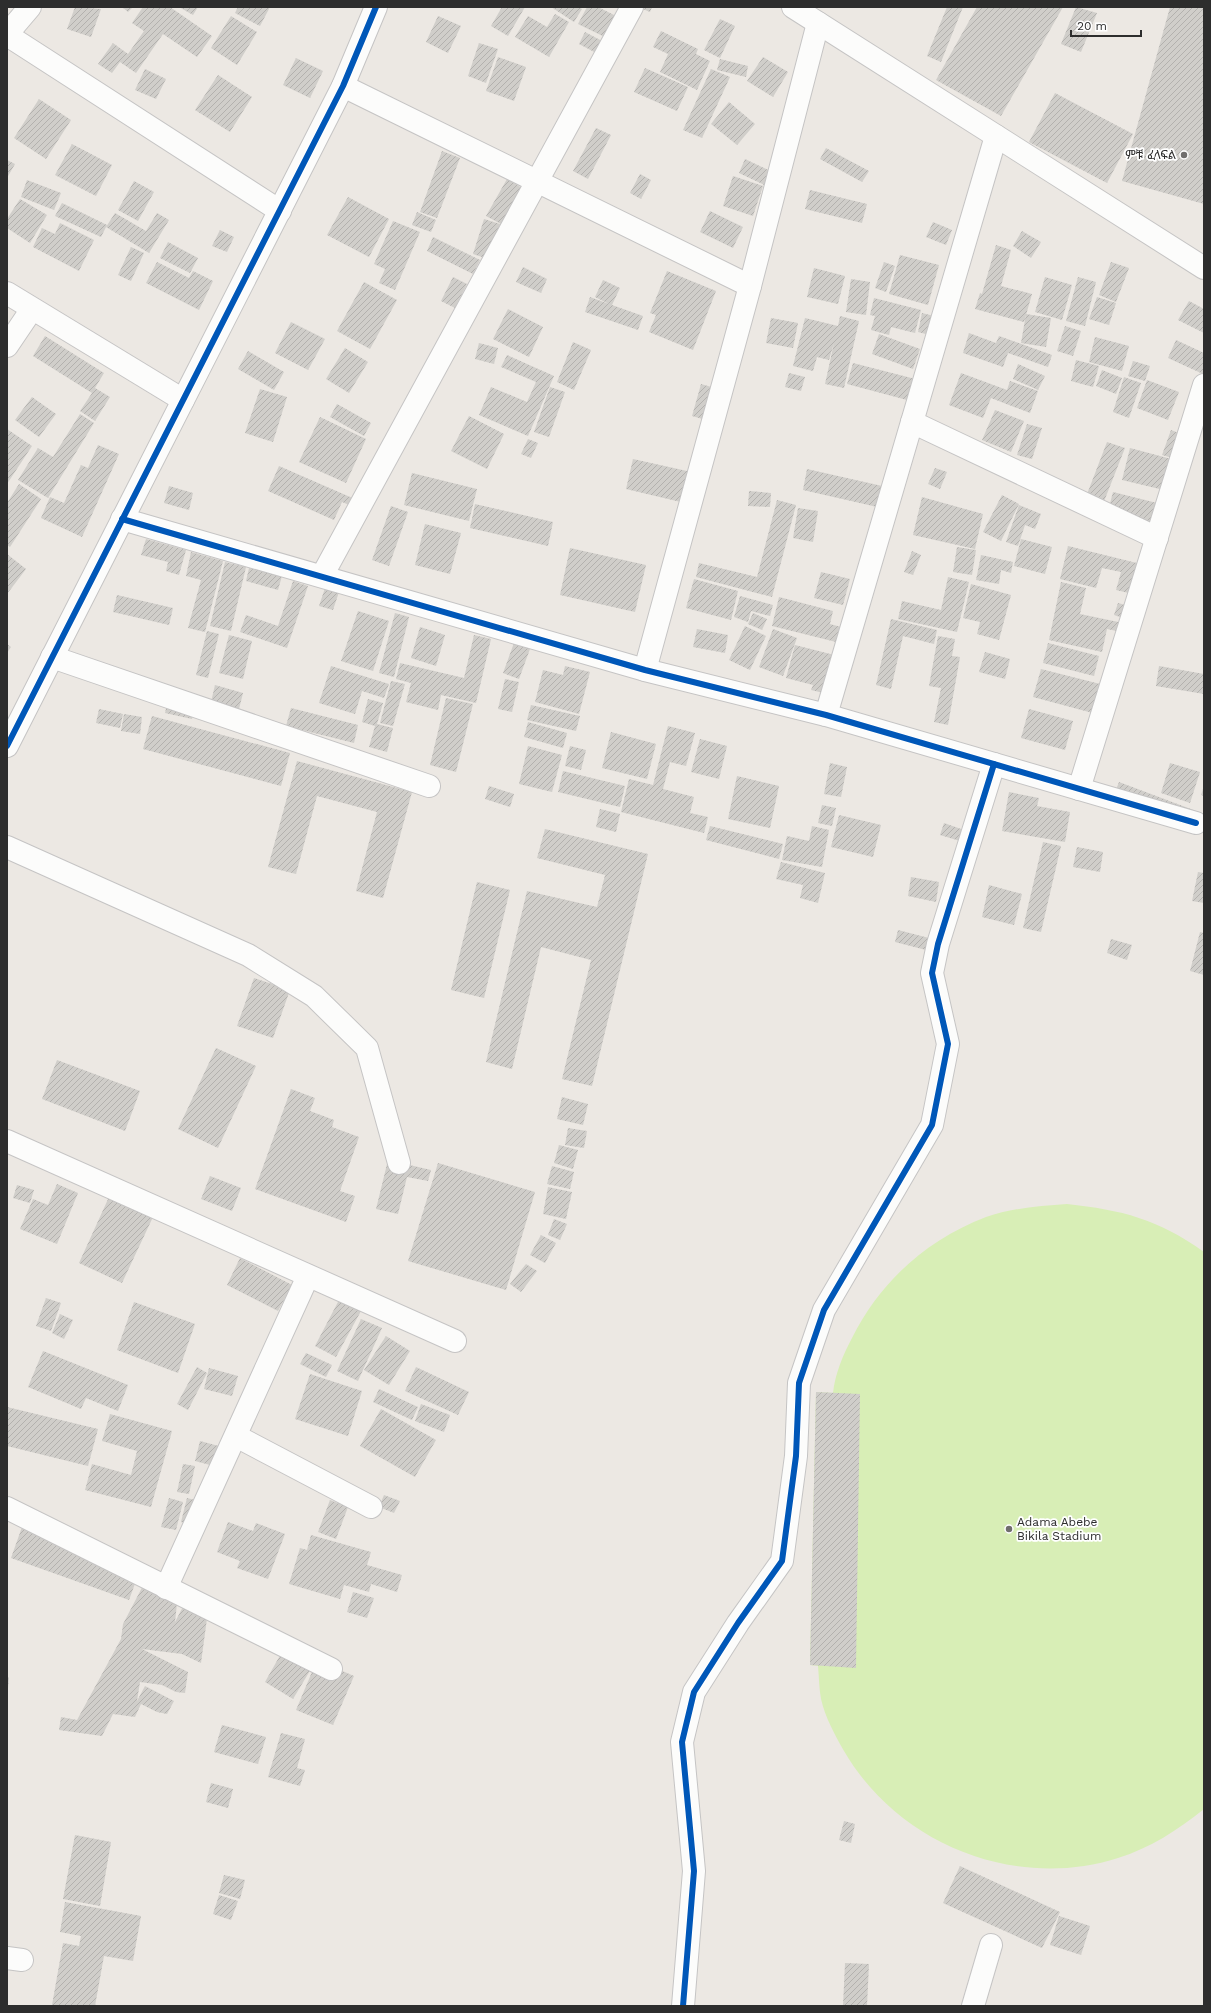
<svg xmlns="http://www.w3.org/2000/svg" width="1211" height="2013" viewBox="0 0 1211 2013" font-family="'Work Sans','Noto Sans Ethiopic',sans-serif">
  <defs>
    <pattern id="building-hatch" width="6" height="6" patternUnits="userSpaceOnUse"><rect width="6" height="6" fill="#d0ceca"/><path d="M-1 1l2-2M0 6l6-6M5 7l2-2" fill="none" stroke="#b3b1ae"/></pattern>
  </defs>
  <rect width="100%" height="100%" fill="#ece8e3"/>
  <path fill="#d8eeb6" d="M1067,1204C1122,1210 1158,1219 1204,1252V1809C1178,1830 1150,1848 1118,1858C1015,1891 898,1844 844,1751C835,1735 825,1717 821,1699C819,1688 819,1677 818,1666L810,1665L816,1392L833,1393C835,1374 843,1355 852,1338C880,1282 926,1240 986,1217C1012,1208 1040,1206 1067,1204Z"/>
  <g fill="url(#building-hatch)">
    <path d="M75,7L101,9L91,37L67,29Z"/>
    <path d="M122,7H133L128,12Z"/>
    <path d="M143,7H170L212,36L197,57L163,34L136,73L120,62L112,73L98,64L113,43L128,54L144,31L132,23Z"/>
    <path d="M179,7H198L193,15Z"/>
    <path d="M238,7H270L260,26L235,13Z"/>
    <path d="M502,7H525L508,36L491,26Z"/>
    <path d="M551,7H579L582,9L574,22Z"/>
    <path d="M587,7H598L626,21L615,42L578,24Z"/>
    <path d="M638,7H652L650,12Z"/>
    <path d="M947,7H963L941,62L927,56Z"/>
    <path d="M977,7H1063L1001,116L936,80Z"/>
    <path d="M1076,7L1097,13L1081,52L1061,44Z"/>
    <path d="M1170,7H1204V204L1122,181Z"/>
    <path d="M555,14L569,22L549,57L515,37L528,16L547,27Z"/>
    <path d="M231,16L257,32L237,65L211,48Z"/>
    <path d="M438,16L461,26L448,53L426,42Z"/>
    <path d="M720,19L735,26L720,58L704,50Z"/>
    <path d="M661,31L698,49L696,54L710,61L697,90L660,72L668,54L653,47Z"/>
    <path d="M585,32L604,42L598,54L579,44Z"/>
    <path d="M479,43L498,49L486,83L468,76Z"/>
    <path d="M498,57L526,67L514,101L486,91Z"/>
    <path d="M763,57L788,72L773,97L747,81Z"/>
    <path d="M296,58L323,71L310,98L283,85Z"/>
    <path d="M720,59L748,66L746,77L717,70Z"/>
    <path d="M645,68L688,87L677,111L634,92Z"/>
    <path d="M145,69L166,79L156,99L135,90Z"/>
    <path d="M711,69L730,77L702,138L683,130Z"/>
    <path d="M218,75L252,97L230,132L195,110Z"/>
    <path d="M1055,93L1133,134L1107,183L1029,142Z"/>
    <path d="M39,99L71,120L46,159L14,138Z"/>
    <path d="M729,102L755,124L737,145L711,124Z"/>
    <path d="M596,128L611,135L588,179L573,171Z"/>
    <path d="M72,144L112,165L96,196L55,175Z"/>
    <path d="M826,148L869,171L862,182L820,159Z"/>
    <path d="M442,151L460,158L437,218L420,212Z"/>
    <path d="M745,159L783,177L777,191L739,173Z"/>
    <path d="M7,160L15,164L7,178Z"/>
    <path d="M640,174L651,180L641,199L630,193Z"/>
    <path d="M733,176L763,186L753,216L723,206Z"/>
    <path d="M507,179L522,188L501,224L486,216Z"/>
    <path d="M27,180L61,193L54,210L21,197Z"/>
    <path d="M134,181L154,192L138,221L118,210Z"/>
    <path d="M810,190L867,204L862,223L805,209Z"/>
    <path d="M348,197L389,219L369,257L327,235Z"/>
    <path d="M20,199L47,215L30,243L7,228V219Z"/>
    <path d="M62,203L107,225L101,237L55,216Z"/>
    <path d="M710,211L743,227L733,248L700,232Z"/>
    <path d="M417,212L436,220L431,232L412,225Z"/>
    <path d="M115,213L146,231L157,213L169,220L149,253L106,227Z"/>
    <path d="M484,219L500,224L488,259L473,254Z"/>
    <path d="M393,221L420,232L395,290L379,283L385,269L374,264Z"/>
    <path d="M933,222L952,230L946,245L926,237Z"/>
    <path d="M60,223L94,240L79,271L33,247L42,228L55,234Z"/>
    <path d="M220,230L234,237L227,252L212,246Z"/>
    <path d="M1022,231L1041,242L1031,258L1013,246Z"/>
    <path d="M433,237L480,260L473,274L427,251Z"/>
    <path d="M168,242L198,258L190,273L160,258Z"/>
    <path d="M996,245L1011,250L1001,286L1032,294L1024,322L975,309L980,293L982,294Z"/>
    <path d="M131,247L144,253L131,281L118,275Z"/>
    <path d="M900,255L939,265L928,305L889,294Z"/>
    <path d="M157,262L189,278L193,271L213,281L199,310L146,283Z"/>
    <path d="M884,262L895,266L886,292L875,288Z"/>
    <path d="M1111,262L1129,268L1116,302L1099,295Z"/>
    <path d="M523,267L547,279L541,293L516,282Z"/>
    <path d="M814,268L845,276L838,304L807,297Z"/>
    <path d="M667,271L716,291L693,350L649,332L656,315L650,313Z"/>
    <path d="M453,277L467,284L455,308L441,301Z"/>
    <path d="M1045,277L1072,285L1062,320L1035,312Z"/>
    <path d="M1078,277L1096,282L1085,326L1066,321Z"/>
    <path d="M851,279L870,282L866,315L846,312Z"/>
    <path d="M603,280L620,288L612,305L643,316L638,330L585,312L590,297L609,304L595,297Z"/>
    <path d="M364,282L397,300L370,349L337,331Z"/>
    <path d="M1097,297L1116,303L1109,325L1089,319Z"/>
    <path d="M874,298L921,310L915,333L891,327L889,335L871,330L875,316L870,315Z"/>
    <path d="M1189,301L1204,309V333L1178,320Z"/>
    <path d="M508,309L543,327L529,357L493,339Z"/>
    <path d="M922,313L946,319L941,338L918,332Z"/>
    <path d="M1026,314L1051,318L1046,347L1021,343Z"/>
    <path d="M840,316L859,321L844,388L825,384L834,343L829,360L817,357L813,371L793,366L805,318L838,326Z"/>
    <path d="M771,318L798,323L793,348L766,343Z"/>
    <path d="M291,322L325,339L308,370L275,353Z"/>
    <path d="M1065,326L1081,331L1073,356L1057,351Z"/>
    <path d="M969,333L996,343L999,336L1052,355L1048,367L1008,353L1003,367L963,353Z"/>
    <path d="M879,334L920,349L913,369L872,354Z"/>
    <path d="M45,336L104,373L95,388L110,397L95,421L80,411L92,393L33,356Z"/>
    <path d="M1095,337L1129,346L1122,371L1089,362Z"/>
    <path d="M1176,340L1204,353L1203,374L1168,358Z"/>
    <path d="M573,342L591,350L574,390L557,382Z"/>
    <path d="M479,343L498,348L494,364L475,359Z"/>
    <path d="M345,348L368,362L349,393L326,379Z"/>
    <path d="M248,351L284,372L274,390L238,369Z"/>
    <path d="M507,355L554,376L528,436L479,415L491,387L527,402L536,382L501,367Z"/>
    <path d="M1076,360L1099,366L1093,387L1071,381Z"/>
    <path d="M1133,361L1150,366L1145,381L1128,376Z"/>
    <path d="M853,363L927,382L922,404L847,384Z"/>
    <path d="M1018,364L1045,376L1038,390L1013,379Z"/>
    <path d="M1102,370L1122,378L1116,394L1096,386Z"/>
    <path d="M789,373L805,377L801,391L785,387Z"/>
    <path d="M961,373L1007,390L1010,381L1038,391L1030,413L991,398L983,418L949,405Z"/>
    <path d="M1124,377L1141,383L1129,418L1113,412Z"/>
    <path d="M1147,380L1179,392L1168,420L1137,408Z"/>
    <path d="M701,384L722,390L713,422L692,416Z"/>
    <path d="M550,387L565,392L549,437L534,432Z"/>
    <path d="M260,389L287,397L273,442L245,433Z"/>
    <path d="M32,397L56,414L39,437L15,420Z"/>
    <path d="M337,404L371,423L364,436L330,417Z"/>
    <path d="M995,410L1024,421L1011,452L982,440Z"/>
    <path d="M80,414L94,423L48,498L18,480L38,448L53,457Z"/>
    <path d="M469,416L504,434L487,469L451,451Z"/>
    <path d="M320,417L366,439L346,483L299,462Z"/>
    <path d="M1027,424L1042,428L1032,459L1017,455Z"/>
    <path d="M7,429L32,446L7,484Z"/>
    <path d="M1171,430L1184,435L1176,459L1162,455Z"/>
    <path d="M528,439L538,443L531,458L521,454Z"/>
    <path d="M1107,442L1125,448L1101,509L1084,502Z"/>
    <path d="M98,445L119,454L82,537L41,518L50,497L64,503L81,465L88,468Z"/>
    <path d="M1130,448L1175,460L1168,491L1122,480Z"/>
    <path d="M633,459L696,473L689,504L626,489Z"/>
    <path d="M279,466L357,500L354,507L342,502L334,520L268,491Z"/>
    <path d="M935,468L947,472L940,489L928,484Z"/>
    <path d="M807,469L891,488L886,509L803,490Z"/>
    <path d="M412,473L477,489L469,521L404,505Z"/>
    <path d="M19,484L41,499L10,547L7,545V503Z"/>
    <path d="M169,486L193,493L189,510L164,503Z"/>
    <path d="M749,491L771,493L770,507L748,506Z"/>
    <path d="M1113,492L1161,504L1155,531L1106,519Z"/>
    <path d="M1002,495L1019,504L1001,541L983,532Z"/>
    <path d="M922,497L983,514L975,549L913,535Z"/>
    <path d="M777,500L796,505L772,597L696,577L699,563L757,577Z"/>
    <path d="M475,504L553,522L548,546L470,528Z"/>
    <path d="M1019,505L1041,514L1035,529L1025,525L1018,546L1006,542Z"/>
    <path d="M391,506L408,512L389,566L372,560Z"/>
    <path d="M798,508L818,511L813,542L793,538Z"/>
    <path d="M425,524L461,533L450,574L415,565Z"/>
    <path d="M146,539L186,550L179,575L166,571L168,562L141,555Z"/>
    <path d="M1021,539L1052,547L1045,574L1014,566Z"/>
    <path d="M1068,546L1145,565L1137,595L1116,590L1121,572L1102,568L1096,588L1060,579Z"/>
    <path d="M957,547L976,550L972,575L953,572Z"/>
    <path d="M570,548L646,565L635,612L560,595Z"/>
    <path d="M912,551L921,555L913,575L904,572Z"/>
    <path d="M191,552L223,561L205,632L188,628L201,580L186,576Z"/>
    <path d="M7,554L26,569L7,594Z"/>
    <path d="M981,555L1013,562L1011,573L1001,570L999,584L976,580Z"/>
    <path d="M225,562L246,567L231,631L210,626Z"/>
    <path d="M249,568L282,576L278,590L246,581Z"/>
    <path d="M821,572L850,579L843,605L814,598Z"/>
    <path d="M948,577L969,582L957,632L898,619L902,601L941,610Z"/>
    <path d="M694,579L738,591L731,620L686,608Z"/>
    <path d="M293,581L308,586L287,648L240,632L246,615L278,626Z"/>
    <path d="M1061,582L1086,588L1080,614L1128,624L1126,633L1107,629L1102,652L1049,640Z"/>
    <path d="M971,584L1011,595L999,640L977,634L980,622L963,618Z"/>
    <path d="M325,588L339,592L333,610L319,606Z"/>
    <path d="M117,595L173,608L169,625L113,612Z"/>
    <path d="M740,596L773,605L770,616L751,611L748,622L734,617Z"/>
    <path d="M779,597L833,611L830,624L856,631L852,646L772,626Z"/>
    <path d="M1118,603L1133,607L1129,620L1114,615Z"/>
    <path d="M358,611L389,621L373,671L341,661Z"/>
    <path d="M395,613L409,617L394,677L379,673Z"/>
    <path d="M753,613L767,619L762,630L748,624Z"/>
    <path d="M891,619L937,630L934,644L903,636L891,689L876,685Z"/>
    <path d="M745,626L766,636L750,670L729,660Z"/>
    <path d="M420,627L445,635L436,666L411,658Z"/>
    <path d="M697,629L728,635L725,653L693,647Z"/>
    <path d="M773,629L797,638L783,676L759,667Z"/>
    <path d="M207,631L219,634L208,678L196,675Z"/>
    <path d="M229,635L252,641L243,679L219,673Z"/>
    <path d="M474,635L491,639L476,703L441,695L438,710L406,702L411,683L396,679L400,663L464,678Z"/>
    <path d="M938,636L955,639L952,656L960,657L948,725L934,722L941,688L929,686Z"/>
    <path d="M514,643L530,649L519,679L503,673Z"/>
    <path d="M1048,643L1099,656L1094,676L1043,663Z"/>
    <path d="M7,644L11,647L7,653Z"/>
    <path d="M795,645L850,659L840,697L811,690L813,685L786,678Z"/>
    <path d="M985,652L1010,659L1005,679L979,672Z"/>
    <path d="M331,666L389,684L384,698L362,691L355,714L319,703Z"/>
    <path d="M565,666L590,672L579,714L535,702L543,670L563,675Z"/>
    <path d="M1159,666L1204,674V694L1156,686Z"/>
    <path d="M1041,669L1108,686L1100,715L1033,697Z"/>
    <path d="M505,679L519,682L512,712L498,709Z"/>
    <path d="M391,681L405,684L393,726L380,723Z"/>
    <path d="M215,685L243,693L239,709L211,702Z"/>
    <path d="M170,692L197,699L192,719L165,713Z"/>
    <path d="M446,698L473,704L456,772L430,765Z"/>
    <path d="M368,699L383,703L377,724L393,728L387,752L369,747L375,726L362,722Z"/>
    <path d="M531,705L580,716L576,731L527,720Z"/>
    <path d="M291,708L358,725L354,743L286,726Z"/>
    <path d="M99,709L123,714L120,728L96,723Z"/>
    <path d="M1029,709L1073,721L1065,750L1021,738Z"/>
    <path d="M124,714L142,717L140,734L121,731Z"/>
    <path d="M152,716L290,753L281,786L143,749Z"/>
    <path d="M528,722L567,733L563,748L524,737Z"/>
    <path d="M668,726L695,733L686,766L670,762L663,789L694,797L690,813L708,817L704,833L621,812L629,779L653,785Z"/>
    <path d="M611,732L656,744L647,779L602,768Z"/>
    <path d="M700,739L727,746L719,779L691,772Z"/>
    <path d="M528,746L562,755L552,792L519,784Z"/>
    <path d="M570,746L586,750L581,770L565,766Z"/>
    <path d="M297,761L412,792L383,898L356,891L377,812L317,796L296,874L268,867Z"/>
    <path d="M830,763L847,767L841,797L824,794Z"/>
    <path d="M1170,763L1200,772L1190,803L1161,793Z"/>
    <path d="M563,771L625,786L620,807L558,792Z"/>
    <path d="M737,776L779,786L770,828L728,819Z"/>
    <path d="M1119,782L1204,814V828L1114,795Z"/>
    <path d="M489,786L514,794L510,807L485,799Z"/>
    <path d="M1204,786V796L1201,795Z"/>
    <path d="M1009,792L1039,798L1037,806L1070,812L1065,842L1002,831Z"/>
    <path d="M822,805L836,808L832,826L818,823Z"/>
    <path d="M600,809L620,814L616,832L596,827Z"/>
    <path d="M839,815L881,825L873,857L831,847Z"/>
    <path d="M944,823L964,830L960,841L940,835Z"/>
    <path d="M710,826L783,844L779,859L706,840Z"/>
    <path d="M812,826L829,830L822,867L782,860L787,836L809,841Z"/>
    <path d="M545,829L648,854L592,1086L562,1079L591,960L541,947L512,1069L486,1062L527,891L597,907L605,875L537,858Z"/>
    <path d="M1043,842L1061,846L1041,932L1023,928Z"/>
    <path d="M1077,847L1103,852L1100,872L1073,867Z"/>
    <path d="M781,862L825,873L818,903L800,898L803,885L776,879Z"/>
    <path d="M1198,872L1204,873V903L1192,901Z"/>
    <path d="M911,877L939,882L936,902L908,896Z"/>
    <path d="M477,882L510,890L484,998L451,990Z"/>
    <path d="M989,885L1022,894L1014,925L982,917Z"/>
    <path d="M898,930L929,938L926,950L895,942Z"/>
    <path d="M1200,932L1204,933V975L1190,971Z"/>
    <path d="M1111,939L1132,945L1127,960L1107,953Z"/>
    <path d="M254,978L290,990L273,1038L237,1026Z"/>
    <path d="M216,1048L256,1066L218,1148L178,1129Z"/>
    <path d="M57,1060L140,1091L125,1131L42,1099Z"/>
    <path d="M291,1089L315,1098L310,1111L334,1120L332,1127L359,1137L340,1191L355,1196L346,1222L255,1189Z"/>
    <path d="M562,1097L588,1104L583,1125L557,1119Z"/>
    <path d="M568,1128L587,1131L584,1148L565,1145Z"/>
    <path d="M559,1145L578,1150L573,1169L554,1163Z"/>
    <path d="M388,1160L431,1170L428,1181L407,1177L398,1214L376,1209Z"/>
    <path d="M438,1163L535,1192L506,1290L408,1261Z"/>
    <path d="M552,1166L574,1172L570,1189L547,1184Z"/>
    <path d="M210,1176L241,1188L232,1211L201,1199Z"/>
    <path d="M57,1184L78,1193L57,1244L20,1229L33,1199L48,1205Z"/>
    <path d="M17,1185L34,1190L30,1203L13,1198Z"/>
    <path d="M548,1187L572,1192L566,1219L543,1214Z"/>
    <path d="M109,1197L153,1217L122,1283L79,1263Z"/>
    <path d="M554,1219L567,1224L560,1240L548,1235Z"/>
    <path d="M541,1235L556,1243L545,1263L530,1255Z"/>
    <path d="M240,1258L292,1285L278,1311L227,1285Z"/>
    <path d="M526,1264L537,1271L521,1292L510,1284Z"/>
    <path d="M46,1298L61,1303L51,1331L36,1326Z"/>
    <path d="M339,1300L361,1311L336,1357L315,1346Z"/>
    <path d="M134,1302L195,1324L178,1373L117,1350Z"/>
    <path d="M60,1314L73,1320L64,1339L52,1333Z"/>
    <path d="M361,1319L382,1328L358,1381L337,1371Z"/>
    <path d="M386,1336L410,1351L389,1385L364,1370Z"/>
    <path d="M43,1351L128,1385L118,1411L86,1398L81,1409L28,1387Z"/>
    <path d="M306,1353L332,1365L326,1377L300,1364Z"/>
    <path d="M197,1367L207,1373L188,1410L177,1404Z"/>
    <path d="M416,1367L469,1392L458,1415L405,1391Z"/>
    <path d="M209,1368L238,1376L232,1396L204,1389Z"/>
    <path d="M310,1374L362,1391L348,1436L295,1419Z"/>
    <path d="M379,1389L418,1407L412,1420L373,1402Z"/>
    <path d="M816,1392L860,1394L856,1668L810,1665Z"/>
    <path d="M421,1404L450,1415L444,1432L415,1421Z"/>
    <path d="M7,1407L98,1429L88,1466L7,1446Z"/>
    <path d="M381,1409L436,1440L415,1477L360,1446Z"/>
    <path d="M110,1414L172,1431L151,1507L85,1490L92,1464L131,1475L137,1451L102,1441Z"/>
    <path d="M200,1441L230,1449L225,1469L195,1461Z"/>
    <path d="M183,1464L195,1466L189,1494L177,1492Z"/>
    <path d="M384,1495L400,1501L394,1513L379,1507Z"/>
    <path d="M169,1498L183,1502L176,1530L161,1527Z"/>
    <path d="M187,1498L211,1504L205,1528L181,1522Z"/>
    <path d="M330,1500L348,1507L336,1539L318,1532Z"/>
    <path d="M228,1522L253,1531L256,1523L285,1534L268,1579L237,1568L240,1561L217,1552Z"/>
    <path d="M22,1527L140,1570L129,1600L11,1558Z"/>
    <path d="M311,1535L371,1552L367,1565L402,1575L397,1592L371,1584L369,1592L344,1585L340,1599L289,1584L300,1548L307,1550Z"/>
    <path d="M147,1578L178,1594L175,1622L187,1599L208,1611L201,1663L182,1654L142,1649L188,1672L185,1693L176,1692L162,1685L140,1682L137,1701L145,1686L174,1701L167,1714L157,1712L141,1704L135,1717L113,1714L102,1736L59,1730L61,1717L77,1720L121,1639L123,1624Z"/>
    <path d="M353,1592L374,1598L367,1618L347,1612Z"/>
    <path d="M282,1652L311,1669L293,1699L265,1682Z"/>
    <path d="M317,1660L354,1676L333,1725L296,1710Z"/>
    <path d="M7,1677L9,1678L8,1688H7Z"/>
    <path d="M222,1725L266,1737L258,1764L214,1752Z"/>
    <path d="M281,1733L305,1739L297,1768L305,1770L300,1786L268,1777Z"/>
    <path d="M211,1783L233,1789L228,1808L206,1802Z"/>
    <path d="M844,1821L855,1824L851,1843L839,1840Z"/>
    <path d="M75,1835L111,1842L100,1906L63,1899Z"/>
    <path d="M960,1866L1060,1912L1042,1948L943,1903Z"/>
    <path d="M224,1875L245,1880L240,1899L219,1893Z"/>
    <path d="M219,1895L238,1901L231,1920L213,1914Z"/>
    <path d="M65,1902L141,1916L133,1961L104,1956L95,2006L52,2005L63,1943L79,1946L81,1936L60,1932Z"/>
    <path d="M1059,1916L1090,1926L1081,1955L1050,1945Z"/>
    <path d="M845,1963L869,1964L867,2006H843Z"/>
  </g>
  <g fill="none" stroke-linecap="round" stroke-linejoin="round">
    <g stroke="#c5c4c4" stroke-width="24">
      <g id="minor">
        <path d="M793,7L1204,268"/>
        <path d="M7,34L30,7"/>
        <path d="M7,35L280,211"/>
        <path d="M343,86L750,286"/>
        <path d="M7,293L183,400"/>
        <path d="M7,346L32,309"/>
        <path d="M912,422L1157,538"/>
        <path d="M122,519L645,670L826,715L1196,823"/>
        <path d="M322,576L632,7"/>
        <path d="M52,657L429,786"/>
        <path d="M645,670L750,286L818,23"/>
        <path d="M826,715L996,136"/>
        <path d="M7,746L343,86L376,7"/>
        <path d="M1079,789L1204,385"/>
        <path d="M7,847L248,955L314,996L367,1048L399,1163"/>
        <path d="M7,1141L455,1341"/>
        <path d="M236,1436L371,1507"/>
        <path d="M7,1508L331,1669"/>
        <path d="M166,1588L308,1276"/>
        <path d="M7,1958L22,1960"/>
        <path d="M683,2006L694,1871L682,1742L694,1692L738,1623L782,1561L796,1456L799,1383L824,1310L932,1125L948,1044L932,973L938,944L994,764"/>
        <path d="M973,2006L991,1945"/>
      </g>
    </g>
    <use href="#minor" stroke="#fcfcfb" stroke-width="22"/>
    <g stroke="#fff" stroke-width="8">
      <g id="cycleway">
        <path d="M122,519L645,670L826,715L1196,823"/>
        <path d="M7,746L343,86L376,7"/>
        <path d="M683,2006L694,1871L682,1742L694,1692L738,1623L782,1561L796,1456L799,1383L824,1310L932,1125L948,1044L932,973L938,944L994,764"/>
      </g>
    </g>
    <use href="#cycleway" stroke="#0057b8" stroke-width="6"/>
  </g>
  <g fill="#706e6d" stroke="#fff" stroke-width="1.5">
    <circle cx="1184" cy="155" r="4"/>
    <circle cx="1009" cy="1529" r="4"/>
  </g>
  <g text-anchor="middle" stroke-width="3.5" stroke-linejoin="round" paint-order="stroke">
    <g font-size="12" fill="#2d2d2d" stroke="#fff" text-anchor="end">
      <text x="1176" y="159">ምቹ ፈላፍል</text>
      <text x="1017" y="1526" text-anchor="start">Adama Abebe<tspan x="1017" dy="14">Bikila Stadium</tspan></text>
    </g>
  </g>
  <rect width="1211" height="2013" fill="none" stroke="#2d2d2d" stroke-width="16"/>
  <path d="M1071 30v6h70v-6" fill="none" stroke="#2d2d2d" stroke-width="2"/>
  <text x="1077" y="30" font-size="12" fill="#2d2d2d" stroke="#ffffff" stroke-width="3" paint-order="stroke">20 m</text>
</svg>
